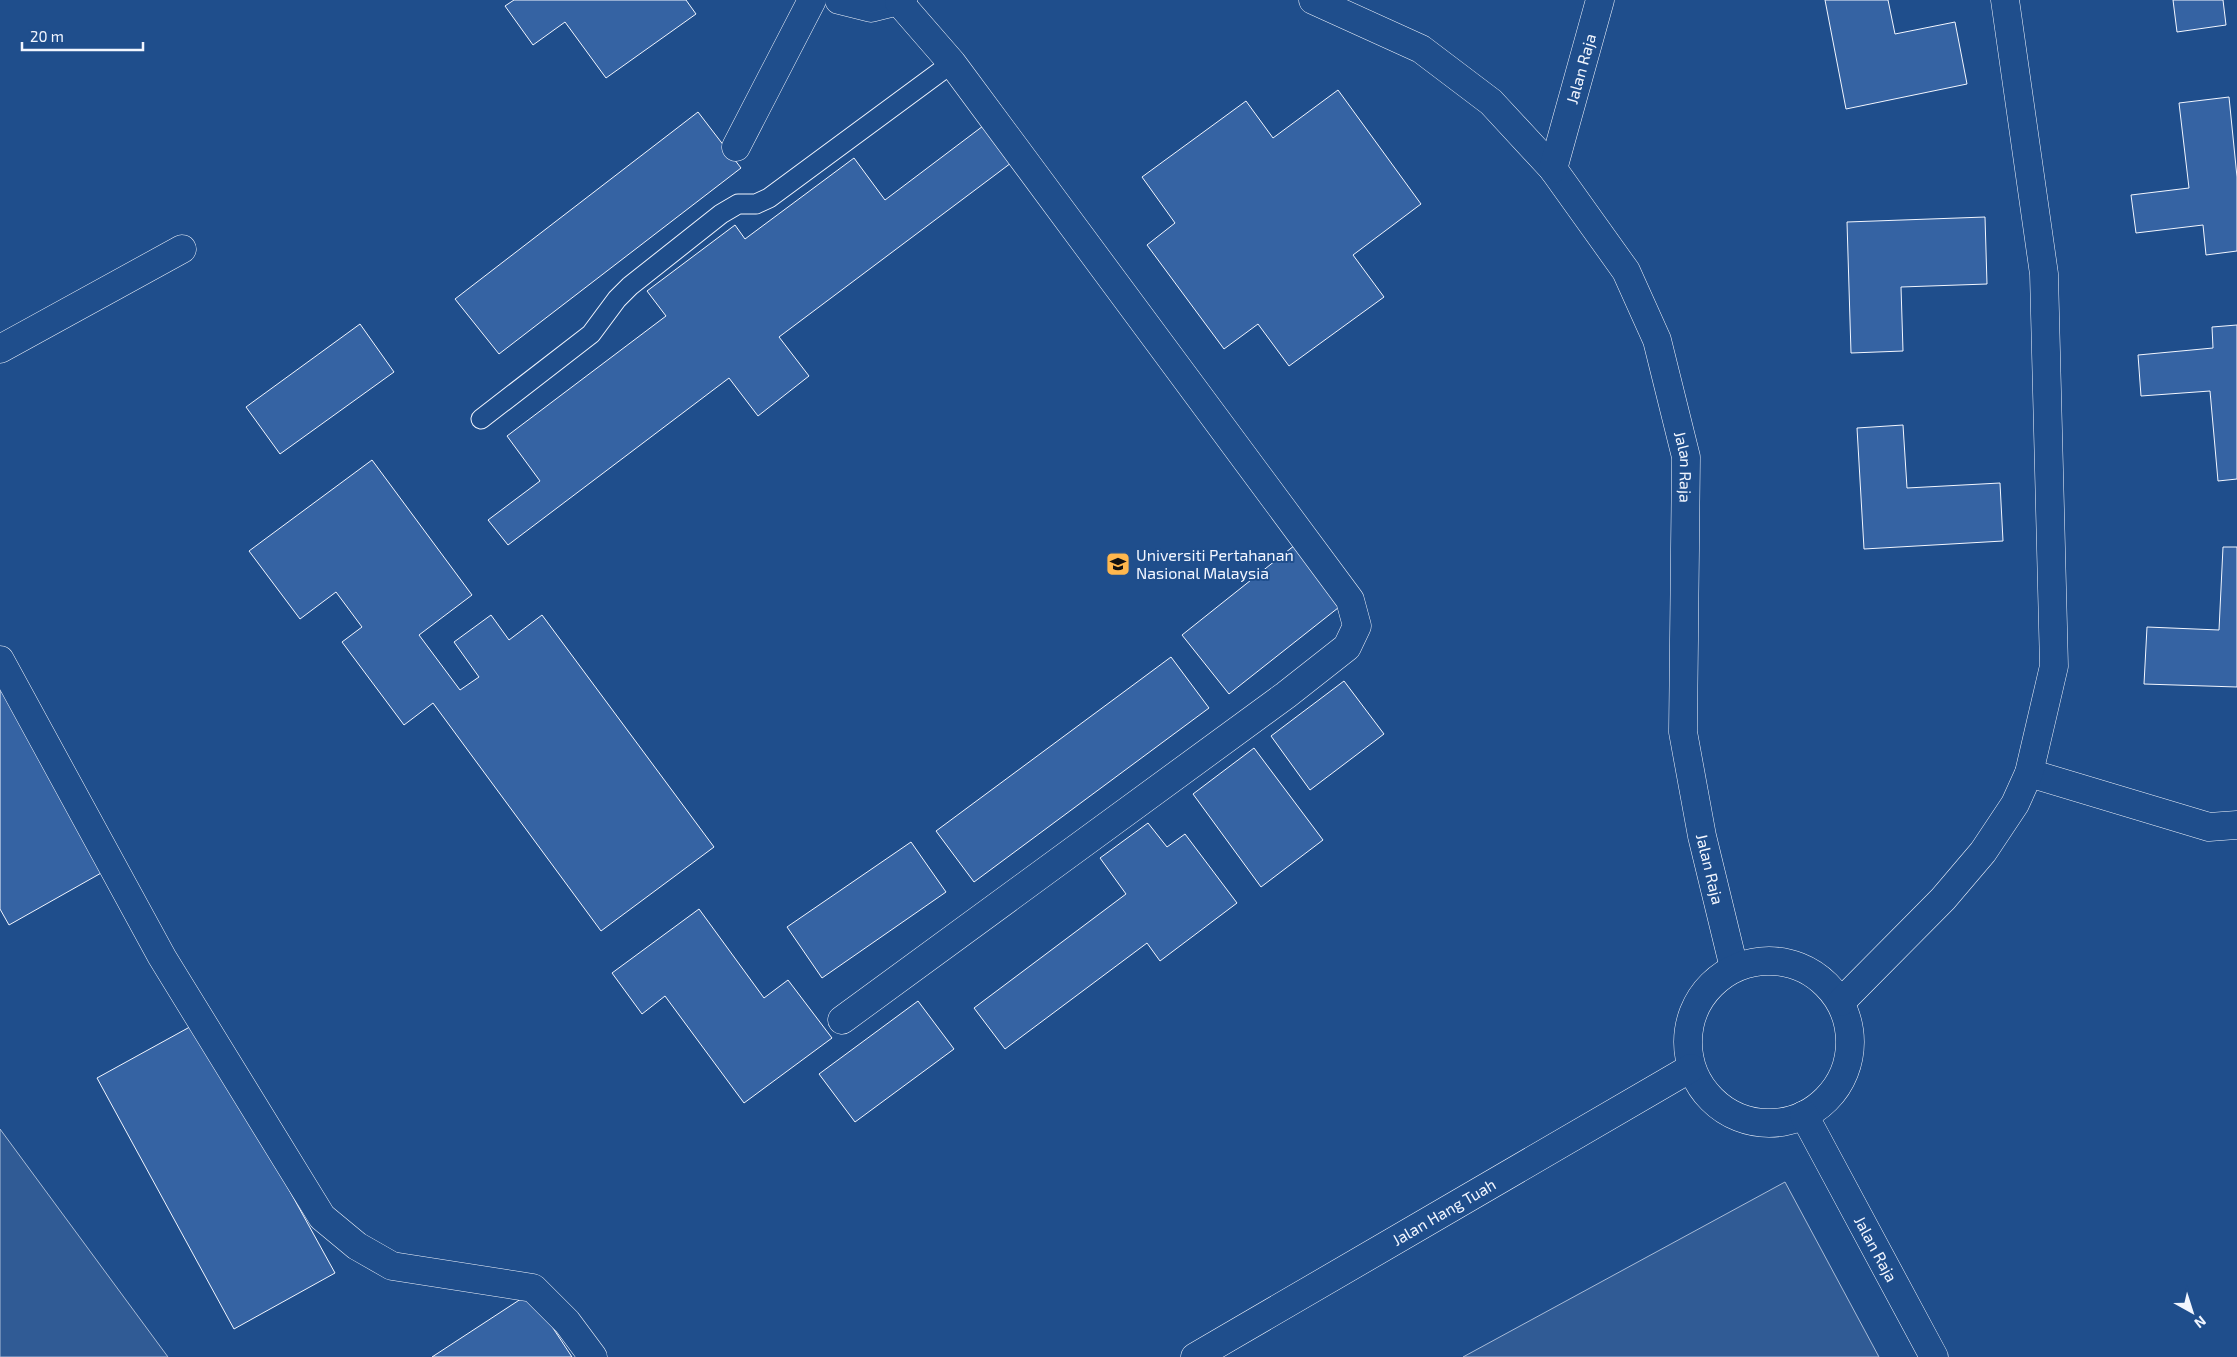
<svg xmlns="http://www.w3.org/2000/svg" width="2237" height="1357" viewBox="0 0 2237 1357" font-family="'Exo 2',sans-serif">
  <rect width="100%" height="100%" fill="#1f4e8c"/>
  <g fill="#305b95" stroke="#a8bbd7">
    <path d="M0,1129L168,1357H0Z"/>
    <path d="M1785,1182L1879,1357H1463Z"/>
  </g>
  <g fill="#3563a3" stroke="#f2f6ff">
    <path d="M514,0H686L696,14L606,78L565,22L533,45L505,6Z"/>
    <path d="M1825,0H1888L1895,34L1955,22L1967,84L1846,109Z"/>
    <path d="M2173,0H2223L2226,25L2177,32Z"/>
    <path d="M1338,90L1421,204L1353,255L1384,297L1289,366L1258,324L1224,349L1147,245L1175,223L1142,177L1246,101L1273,138Z"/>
    <path d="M2229,97L2237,177V251L2206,255L2203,225L2136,233L2131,195L2189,188L2179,103Z"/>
    <path d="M698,112L741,168L499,354L455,299Z"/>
    <path d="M987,123L1015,160L779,337L809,376L758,416L729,378L508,545L488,520L540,481L507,436L666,316L647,291L735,225L745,239L854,158L885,200Z"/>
    <path d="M1985,217L1987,284L1901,287L1903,351L1851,353L1847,222Z"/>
    <path d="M360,324L394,372L280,454L246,407Z"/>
    <path d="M2237,325V479L2218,481L2210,391L2141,396L2138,355L2213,348L2212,327Z"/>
    <path d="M1903,425L1907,488L2000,483L2003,541L1864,549L1857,428Z"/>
    <path d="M372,460L472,595L419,635L460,690L479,677L454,642L491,615L509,640L542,615L714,847L601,931L433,703L404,725L342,642L362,627L336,592L300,619L249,551Z"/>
    <path d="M1295,545L1343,604L1229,694L1182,635Z"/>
    <path d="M2223,547H2237V687L2144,684L2147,627L2219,630Z"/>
    <path d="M1171,657L1209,708L974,882L936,831Z"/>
    <path d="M0,674L110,868L9,925L0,909Z"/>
    <path d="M1344,681L1384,734L1310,790L1271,736Z"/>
    <path d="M1254,748L1323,840L1261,887L1193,794Z"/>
    <path d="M1148,823L1167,847L1185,834L1237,903L1160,961L1147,943L1005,1049L974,1008L1126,894L1100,858Z"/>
    <path d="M911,842L946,892L822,978L787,927Z"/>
    <path d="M699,909L764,998L788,980L832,1038L744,1103L665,996L642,1014L612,973Z"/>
    <path d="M918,1001L954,1049L855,1122L819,1074Z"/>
    <path d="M197,1023L335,1273L234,1329L97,1078Z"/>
    <path d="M530,1293L572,1357H432Z"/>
  </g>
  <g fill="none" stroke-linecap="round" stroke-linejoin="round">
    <g stroke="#f2f6ff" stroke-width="21">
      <path id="lane" d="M481,419L591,334L617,299L630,286L721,214L738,204H756L769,198L952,63"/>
    </g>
    <g stroke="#f2f6ff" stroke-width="29">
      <g id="street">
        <path d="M839,0L871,8L903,0"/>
        <path id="s1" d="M1313,0L1421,49L1491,102L1553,169L1626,271L1657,340L1686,457L1683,732L1702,836L1734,968"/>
        <path d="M736,147L812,0"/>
        <path id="s2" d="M1553,169L1600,0"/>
        <path d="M0,349L182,249"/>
        <path d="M0,660L162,957L322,1217L357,1246L392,1266L533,1288L567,1322L593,1357"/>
        <path d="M2029,773L2209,827L2237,825"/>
        <circle cx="1769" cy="1042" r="81"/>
        <path d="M1841,1002L1943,899L1983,852L2015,804L2029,773L2054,666L2044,274L2005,0"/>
        <path d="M842,1020L1286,695L1347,647L1357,626L1350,600L952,63L899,2"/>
        <path id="s3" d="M1804,1115L1934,1357"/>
        <path id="s4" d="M1195,1357L1691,1068"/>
      </g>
    </g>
    <use href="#lane" stroke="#1f4e8c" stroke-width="19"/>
    <use href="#street" stroke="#1f4e8c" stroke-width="28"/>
  </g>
  <defs>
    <g id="university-square" transform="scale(1.25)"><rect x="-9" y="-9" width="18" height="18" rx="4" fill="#ffb74d" stroke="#1f4e8c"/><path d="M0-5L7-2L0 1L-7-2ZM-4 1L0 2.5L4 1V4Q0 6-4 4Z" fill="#111"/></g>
  </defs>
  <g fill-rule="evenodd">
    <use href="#university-square" x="1118" y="564"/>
  </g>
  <g text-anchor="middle" stroke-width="4" stroke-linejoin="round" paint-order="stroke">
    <g font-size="16" fill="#f2f6ff" stroke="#1f4e8c">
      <text dy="6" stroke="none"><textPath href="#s2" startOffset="104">Jalan Raja</textPath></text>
      <text dy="6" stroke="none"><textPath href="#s1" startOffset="629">Jalan Raja</textPath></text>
      <text dy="6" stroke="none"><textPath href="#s1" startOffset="1034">Jalan Raja</textPath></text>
      <text dy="6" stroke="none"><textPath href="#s4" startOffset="288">Jalan Hang Tuah</textPath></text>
      <text dy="6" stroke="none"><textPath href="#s3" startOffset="152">Jalan Raja</textPath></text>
    </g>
    <g font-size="16" fill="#f2f6ff" stroke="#1f4e8c" text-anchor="start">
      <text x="1136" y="561">Universiti Pertahanan<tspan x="1136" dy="18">Nasional Malaysia</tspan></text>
    </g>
  </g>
  <g transform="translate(2192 1312) rotate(141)" stroke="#1f4e8c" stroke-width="4" paint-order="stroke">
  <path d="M0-4L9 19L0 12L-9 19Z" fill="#f2f6ff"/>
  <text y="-8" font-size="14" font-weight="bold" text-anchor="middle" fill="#f2f6ff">N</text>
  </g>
  <path d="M22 42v8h121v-8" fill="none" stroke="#f2f6ff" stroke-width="2.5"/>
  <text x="30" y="42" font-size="15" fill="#f2f6ff" stroke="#1f4e8c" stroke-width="4" paint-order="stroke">20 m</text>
</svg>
